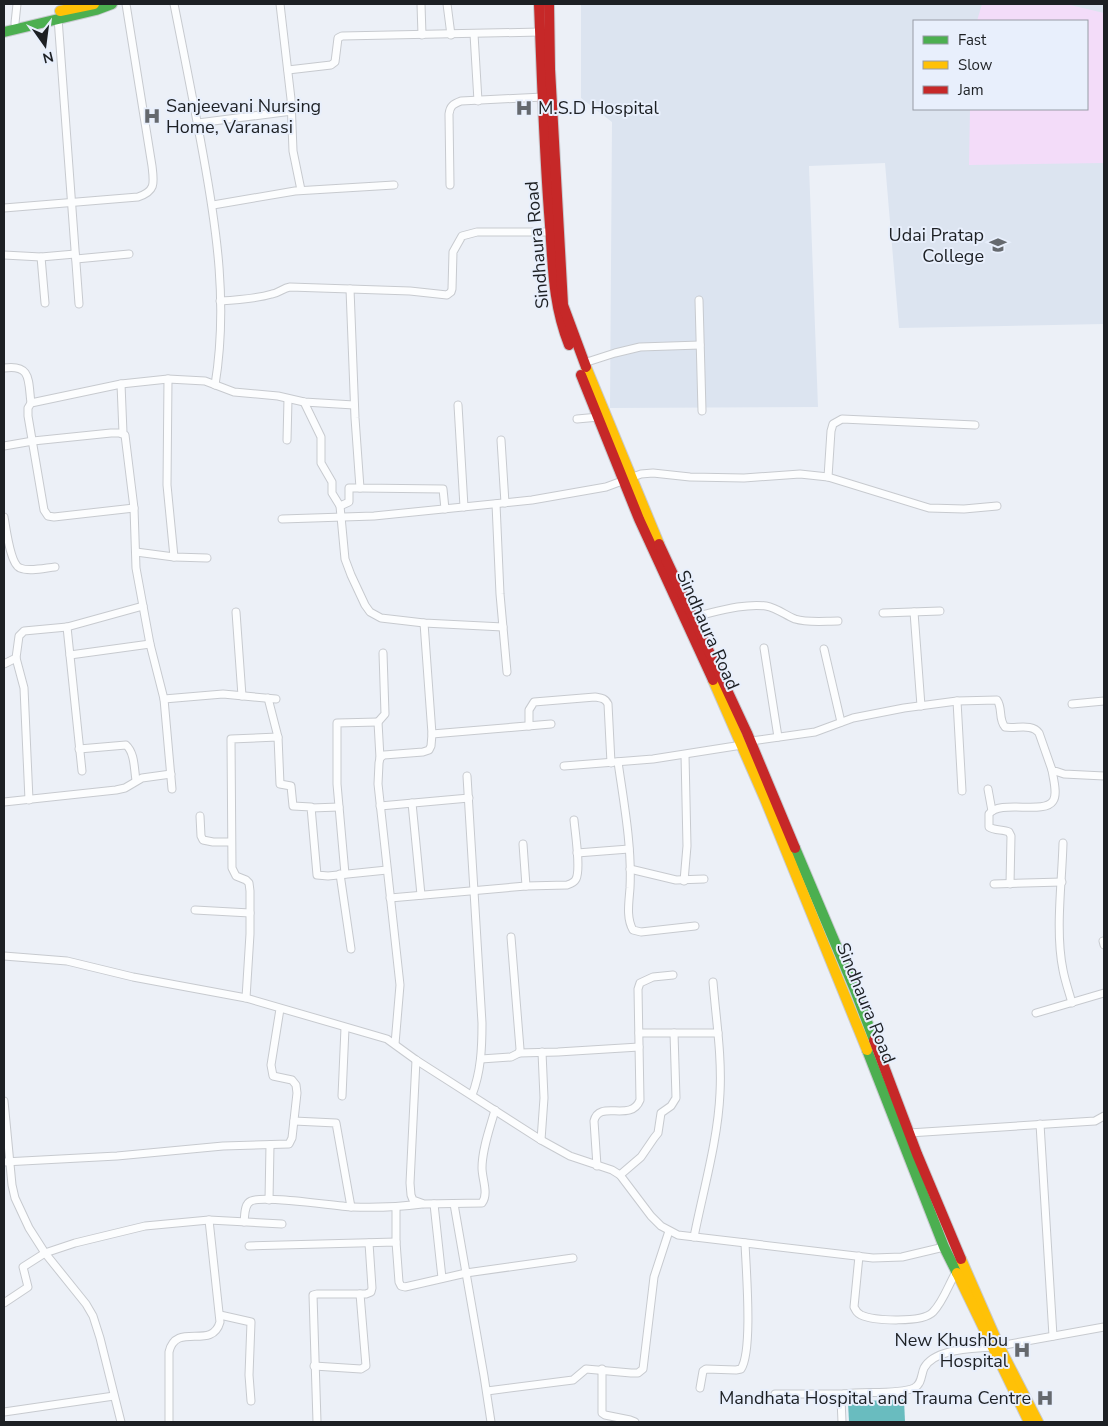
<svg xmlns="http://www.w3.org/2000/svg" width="1108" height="1426" viewBox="0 0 1108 1426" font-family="'Nunito Sans',sans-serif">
  <rect width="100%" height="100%" fill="#ecf0f7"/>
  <path fill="#dce4f0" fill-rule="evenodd" d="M581,4H1104V324L899,328L885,163L809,166L818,407L610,408L612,122L581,98ZM914,21H1087V109H914Z"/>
  <path fill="#f3dcf9" d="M982,4H1066L1104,13V163L969,165L970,109H1087V21H977Z"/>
  <path fill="#69bcbf" d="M904,1399L905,1422H849L848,1402Z"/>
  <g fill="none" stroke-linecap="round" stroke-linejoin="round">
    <g stroke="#c7cacf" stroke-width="9">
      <g id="street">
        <path d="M174,4C184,54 194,104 203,154C217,231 228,306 215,385"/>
        <path d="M280,4L291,99L293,151L301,190"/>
        <path d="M421,4L422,35"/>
        <path d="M447,4L451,35"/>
        <path d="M58,18L79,304"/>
        <path d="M15,23L17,4"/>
        <path d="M474,34L478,101"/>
        <path d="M288,70L331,65L335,62L338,38L342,36L541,32"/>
        <path d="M198,123L292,111"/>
        <path d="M450,185L449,114C450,106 453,104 461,101L543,97"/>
        <path d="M213,205L295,191L394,185"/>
        <path d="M4,208L138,197C156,191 154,183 152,166L126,4"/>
        <path d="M4,255L41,257L75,254"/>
        <path d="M41,257L45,303"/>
        <path d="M76,259L129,254"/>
        <path d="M350,289L355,418L360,488L443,489L445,509"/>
        <path d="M699,300L702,411"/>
        <path d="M220,301C238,300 255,299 272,294C279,293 283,288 290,287L410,291L447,295L451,292L452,289L453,252L462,236L477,232H550"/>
        <path d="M584,363L615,353L640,347L700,345"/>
        <path d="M4,368C32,364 28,381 31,403"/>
        <path d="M168,379L167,485L174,557"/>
        <path d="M121,384L123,433"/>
        <path d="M304,402L321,437V463L332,482V493L340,506L345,559L351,575L365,605L370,612L381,618L424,623L503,627"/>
        <path d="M458,405L464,507"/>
        <path d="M577,419L599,417"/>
        <path d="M287,440L288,399"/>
        <path d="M501,440L505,503"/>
        <path d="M4,446L33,441L111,433H119L125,435L134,508L136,568L150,644L164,699L172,789"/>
        <path d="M828,477L831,431L833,424L842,419L975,425"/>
        <path d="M496,504L500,594L507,672"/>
        <path d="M340,506L349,502V488H360"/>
        <path d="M134,508L54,517L48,516L44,510L28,416V408L31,403L121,384L168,379L205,381L234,392L278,396L304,402L354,405"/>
        <path d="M4,517C6,527 10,564 20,568C29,572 45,568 55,567"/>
        <path d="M282,519L374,516L532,500L606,487L641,474L653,473L690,477L744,478L800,474L828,477L929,508L964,509L997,506"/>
        <path d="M136,552L174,557L207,558"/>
        <path d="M236,612L242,696"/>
        <path d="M914,612L921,706"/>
        <path d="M883,613L940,611"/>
        <path d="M693,617C716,612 743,603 766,606C777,608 785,615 795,619C808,623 824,621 838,621"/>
        <path d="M67,627L82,771"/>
        <path d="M764,648L778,737"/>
        <path d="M824,649L841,722"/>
        <path d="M70,655L150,644"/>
        <path d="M16,658L24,688L29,800"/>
        <path d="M4,664L16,658L19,636L24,631L67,627L143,606"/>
        <path d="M268,698L278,737"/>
        <path d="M164,699L223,694L276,699"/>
        <path d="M957,701L962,791"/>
        <path d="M1072,704L1104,701"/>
        <path d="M529,726V710L534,702L595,697C601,698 605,698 608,704L611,763"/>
        <path d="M432,734L551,724"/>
        <path d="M751,741L815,732L853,718L904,708L957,701L997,700C1003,708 998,719 1005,727C1016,729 1032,723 1039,733L1052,770L1064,774L1104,776"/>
        <path d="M79,749L126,745C135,753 134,769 136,780"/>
        <path d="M380,758L378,722L385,714L383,653"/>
        <path d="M618,762C624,804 632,846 630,888C629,902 626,918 633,930L641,932L695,926"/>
        <path d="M564,766L653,759L742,745"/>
        <path d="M467,776L482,1023C482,1048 481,1072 472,1095"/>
        <path d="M988,789L992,811"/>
        <path d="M4,802L116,790L125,788L142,778L171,774"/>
        <path d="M412,803L421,895"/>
        <path d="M380,806L469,798"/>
        <path d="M311,808L339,807"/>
        <path d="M200,816L201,836L203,840L213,842H231"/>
        <path d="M1063,843C1062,883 1055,931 1063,970C1065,981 1069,992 1072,1003"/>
        <path d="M523,844L526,886"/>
        <path d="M577,853L629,849"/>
        <path d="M630,869L676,880L704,879"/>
        <path d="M340,874L351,949"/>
        <path d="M345,874L337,784V723L378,722"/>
        <path d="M684,881L687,846L685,755"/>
        <path d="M994,884L1062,882"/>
        <path d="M1010,884L1011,836L1009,832C1003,829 995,831 989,827V814C1000,799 1044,815 1053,801C1058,794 1053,778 1052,770"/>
        <path d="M390,898L526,886L567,885C570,884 574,883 576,879C581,869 575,832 574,820"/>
        <path d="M195,910L250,913"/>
        <path d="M1103,941L1104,945"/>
        <path d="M4,956L67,961L133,977L246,998L387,1039L416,1060L541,1140L570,1156L612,1170L620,1175L651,1216L661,1226L678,1235L873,1258L902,1257L944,1247"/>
        <path d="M246,998L250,934V891L249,883L246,880L236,876L232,868L231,739L278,737L280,784L291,786L293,806L311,807L317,875L328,876L387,870"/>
        <path d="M1036,1013L1104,993"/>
        <path d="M639,1033H718"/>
        <path d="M395,1044L400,985L378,784L379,763L380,758L384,755L423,752L429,750L431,746L432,734L424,623"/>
        <path d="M519,1053L558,1052L639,1047"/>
        <path d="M481,1059L511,1057L519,1053L520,1049L511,937"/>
        <path d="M416,1060L410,1183L411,1195L413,1200L424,1204L482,1203C489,1194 482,1179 482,1168C482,1149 490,1128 495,1110"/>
        <path d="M342,1096L345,1028"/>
        <path d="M4,1101L12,1185L15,1198L29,1228L45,1253L86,1304L93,1316L100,1338L121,1422"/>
        <path d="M294,1121L336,1123L351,1207"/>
        <path d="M1040,1124L1053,1336"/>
        <path d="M909,1133L1095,1121L1104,1116"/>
        <path d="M541,1140L544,1098L542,1052"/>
        <path d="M4,1162L117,1156L223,1146L289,1144L292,1138L297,1093L296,1085L292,1080L273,1076L271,1065L280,1009"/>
        <path d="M597,1166L594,1121C599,1099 631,1123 640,1100L638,989L640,983L653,977L673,975"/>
        <path d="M620,1175L641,1157L654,1138L658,1133L661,1113L671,1106L676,1098L674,1033"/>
        <path d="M269,1200L270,1145"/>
        <path d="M434,1204L442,1278"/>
        <path d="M454,1204L484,1376L491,1422"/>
        <path d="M396,1207V1242"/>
        <path d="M244,1222C245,1215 244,1204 251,1201C264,1195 333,1206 352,1207C376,1208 399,1207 422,1204"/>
        <path d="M694,1237C703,1191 718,1140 720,1093C722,1056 716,1019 713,982"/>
        <path d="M249,1246L396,1242L399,1282L401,1286L405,1287L466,1273L573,1258"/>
        <path d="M859,1256L854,1307C856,1311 857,1313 861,1315C874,1321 923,1323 933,1312C943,1302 949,1284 956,1272"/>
        <path d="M4,1303L28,1287L23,1267L45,1253L75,1243L145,1226L209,1220L282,1224"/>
        <path d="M220,1315L251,1322L249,1375L251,1401"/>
        <path d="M999,1346L1104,1327"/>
        <path d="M314,1366L361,1369L366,1366L360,1294"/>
        <path d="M602,1369V1413L605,1415L630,1420L635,1422"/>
        <path d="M700,1388L703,1371L706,1369L736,1370L741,1369C753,1351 746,1269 745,1243"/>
        <path d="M487,1391L573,1380L586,1369L631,1373H638L643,1369L654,1277L669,1231"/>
        <path d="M775,1394H844"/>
        <path d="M4,1412L114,1396"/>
        <path d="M169,1422V1352C176,1321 212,1351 220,1322L209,1220"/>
        <path d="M317,1422L313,1295L317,1294H366L371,1292L372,1288L369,1243"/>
        <path d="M842,1422L841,1399V1396L844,1394C863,1391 898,1395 914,1388C922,1384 921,1375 924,1368C935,1348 973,1349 992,1347"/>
      </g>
    </g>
    <g stroke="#c7cacf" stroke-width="12">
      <g id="fast">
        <path d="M4,32L96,10L112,4"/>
        <path d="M795,848L855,990L874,1040"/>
        <path d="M867,1050L944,1247L957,1273"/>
      </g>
    </g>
    <g stroke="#c7cacf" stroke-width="12">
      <g id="slow">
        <path d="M60,11L94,4"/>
        <path d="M586,367L659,544"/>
        <path d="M713,680L765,799L867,1050"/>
        <path d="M961,1259L999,1346L1038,1422"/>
        <path d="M957,1273L1029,1422"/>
      </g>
    </g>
    <g stroke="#c7cacf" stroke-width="12">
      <g id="jam">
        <path d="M539,4C542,78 544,152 550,225C553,268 553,304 569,345"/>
        <path d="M549,4L550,69L563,305L586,367"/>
        <path d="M581,375L639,519L713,680"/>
        <path d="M659,544L747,733L795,848"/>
        <path d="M874,1040L917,1154L961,1259"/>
      </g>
    </g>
    <use href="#street" stroke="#fcfdfe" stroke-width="7"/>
    <use href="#fast" stroke="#4caf50" stroke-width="10"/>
    <use href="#slow" stroke="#ffc107" stroke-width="10"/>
    <use href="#jam" stroke="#c62828" stroke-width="10"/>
  </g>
  <defs>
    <g id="hospital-bare" transform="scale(1.35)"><path d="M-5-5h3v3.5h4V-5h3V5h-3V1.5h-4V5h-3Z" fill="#65696e" stroke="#e8effc" stroke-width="2.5" paint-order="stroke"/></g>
    <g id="university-bare" transform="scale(1.35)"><path d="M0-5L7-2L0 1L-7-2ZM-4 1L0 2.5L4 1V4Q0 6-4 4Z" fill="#65696e" stroke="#e8effc" stroke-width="2.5" paint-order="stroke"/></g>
  </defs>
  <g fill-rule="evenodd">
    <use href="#hospital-bare" x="524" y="108"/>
    <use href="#hospital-bare" x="152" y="116"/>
    <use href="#university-bare" x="998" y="245"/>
    <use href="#hospital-bare" x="1022" y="1350"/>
    <use href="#hospital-bare" x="1045" y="1398"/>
  </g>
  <g text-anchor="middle" stroke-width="4" stroke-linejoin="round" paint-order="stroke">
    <g font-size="18" fill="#1d2024" stroke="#e8effc" text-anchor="end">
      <text x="166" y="112" text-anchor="start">Sanjeevani Nursing<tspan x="166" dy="21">Home, Varanasi</tspan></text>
      <text x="538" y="114" text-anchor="start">M.S.D Hospital</text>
      <text x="984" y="241">Udai Pratap<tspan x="984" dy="21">College</tspan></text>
      <text x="1008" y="1346">New Khushbu<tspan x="1008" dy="21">Hospital</tspan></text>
      <text x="1031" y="1404">Mandhata Hospital and Trauma Centre</text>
    </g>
    <g font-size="18" fill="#1d2024" stroke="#e8effc">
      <text transform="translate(537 245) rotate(-95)" y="6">Sindhaura Road</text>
      <text transform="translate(708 630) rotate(66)" y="6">Sindhaura Road</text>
      <text transform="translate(866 1003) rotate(68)" y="6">Sindhaura Road</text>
    </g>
  </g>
  <rect width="1108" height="1426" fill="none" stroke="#1d2024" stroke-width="10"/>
  <rect x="913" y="20" width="175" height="90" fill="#e8effc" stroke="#979ca6"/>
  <rect x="923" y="36" width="25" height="8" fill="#4caf50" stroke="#979ca6"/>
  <text x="958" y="45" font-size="15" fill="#1d2024">Fast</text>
  <rect x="923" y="61" width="25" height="8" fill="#ffc107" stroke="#979ca6"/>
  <text x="958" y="70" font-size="15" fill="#1d2024">Slow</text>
  <rect x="923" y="86" width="25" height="8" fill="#c62828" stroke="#979ca6"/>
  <text x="958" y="95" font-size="15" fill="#1d2024">Jam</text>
  <g transform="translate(45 45) rotate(166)" stroke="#e8effc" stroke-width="4" paint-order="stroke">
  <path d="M0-4L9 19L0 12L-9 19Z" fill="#1d2024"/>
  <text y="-8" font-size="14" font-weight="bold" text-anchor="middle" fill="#1d2024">N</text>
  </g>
</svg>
